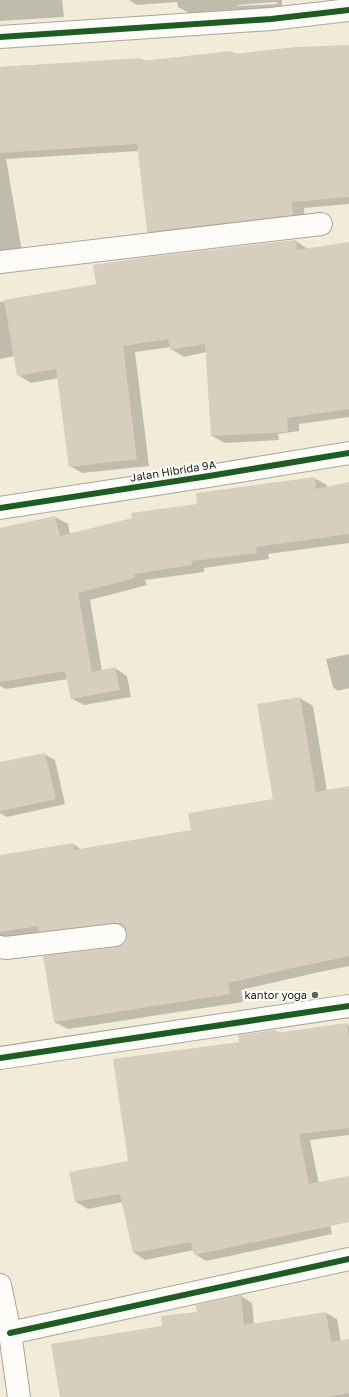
<svg xmlns="http://www.w3.org/2000/svg" width="349" height="1397" viewBox="0 0 349 1397" font-family="'Golos Text',sans-serif">
  <rect width="100%" height="100%" fill="#f0ecd8"/>
  <g fill="#0003" fill-rule="evenodd">
    <path d="M0,0H62L64,17L0,21Z"/>
    <path d="M129,0H288H282V10L250,11L245,9L189,13L178,7L177,2L137,5ZM277,2V4L238,6V5Z"/>
    <path d="M349,46V204L304,208L305,221L160,238L148,231L139,151L6,159L22,252L0,255V67L141,59L146,61L231,52L236,54Z"/>
    <path d="M296,241L308,249L349,243V417L299,424V431L278,434L279,440L225,443L212,436L206,352L184,357L171,349V347L135,352L149,466L82,473L70,466L59,378L31,383L18,375L15,356L0,359V302L97,285Z"/>
    <path d="M314,478L327,485V488L349,483V543L268,554L269,559L204,568V572L145,580L147,585L90,600L102,671L115,668L127,676L131,697L84,705L71,698L68,679L6,689L0,686V529L55,517L68,524L70,535Z"/>
    <path d="M349,654V688L338,691L333,687L326,659Z"/>
    <path d="M300,698L313,706L327,791L349,787V966L315,973L241,990L243,1002L68,1029L54,1022L117,948L123,946L127,941L128,933L127,930L53,938L0,941V856L73,844L82,850L192,831L274,800Z"/>
    <path d="M44,754L55,760L65,804L7,817L0,813V763Z"/>
    <path d="M347,1024L349,1026V1135L310,1140L320,1189L323,1191L332,1234L206,1261L195,1254L194,1250L145,1260L134,1253L123,1202L88,1209L76,1202L71,1173L129,1162L240,1043L275,1031L280,1033Z"/>
    <path d="M241,1296L252,1303L254,1325L326,1313L337,1319L341,1342L349,1340V1397H61L163,1327Z"/>
  </g>
  <g fill="#d8cebe">
    <path d="M349,45V197L292,202L293,215L147,232L137,144L0,153V67L141,58L142,61L231,51L232,54L296,47Z"/>
    <path d="M296,240L297,250L349,242V409L287,418L288,432L211,436L205,344L170,350L168,339L123,346L137,459L69,467L56,369L17,376L4,300L96,284L93,265L140,258Z"/>
    <path d="M315,477L316,489L349,482V534L256,547L257,553L192,561V565L134,574L135,578L78,593L92,672L115,667L120,690L71,699L65,671L0,682V528L55,516L60,536L132,518L131,513L197,504L196,493Z"/>
    <path d="M300,697L316,792L349,786V956L302,966L228,983L230,994L54,1022L43,956L117,947L123,945L126,940L127,933L125,927L120,923H114L39,932L38,926L0,932V855L73,843L74,850L191,830L188,813L273,799L257,704Z"/>
    <path d="M45,753L56,799L0,811V762Z"/>
    <path d="M347,1023L349,1038V1128L299,1134L309,1184L349,1176V1222L194,1255L191,1242L133,1253L120,1194L75,1202L69,1172L128,1161L113,1059L239,1042L238,1035L276,1030V1033Z"/>
    <path d="M241,1295L244,1325L326,1312L331,1342L349,1339V1393L327,1397H60L51,1344L162,1326L161,1316L197,1312L196,1305Z"/>
  </g>
  <g fill="none" stroke-linecap="round" stroke-linejoin="round">
    <g stroke="#aaa798" stroke-width="24">
      <g id="minor">
        <path d="M0,37L271,19L349,10"/>
        <path d="M0,262L321,224"/>
        <path d="M0,508L209,476L349,453"/>
        <path d="M0,947L6,948L115,935"/>
        <path d="M0,1058L349,1006"/>
        <path d="M10,1333L349,1259"/>
      </g>
    </g>
    <g stroke="#aaa798" stroke-width="24">
      <path id="tertiary" d="M0,1285L10,1333L19,1397"/>
    </g>
    <use href="#minor" stroke="#fdfcf9" stroke-width="22"/>
    <use href="#tertiary" stroke="#fdfcf9" stroke-width="22"/>
    <g stroke="#fff" stroke-width="8">
      <g id="cycleway">
        <path d="M0,37L271,19L349,10"/>
        <path d="M0,508L209,476L349,453"/>
        <path d="M0,1058L349,1006"/>
        <path d="M10,1333L349,1259"/>
      </g>
    </g>
    <use href="#cycleway" stroke="#1b5e20" stroke-width="6"/>
  </g>
  <circle fill="#666253" stroke="#fff" stroke-width="1.5" cx="315" cy="995" r="4"/>
  <g text-anchor="middle" stroke-width="4" stroke-linejoin="round" paint-order="stroke">
    <g font-size="11" fill="#1b180b" stroke="#fff">
      <text transform="translate(173 471) rotate(-9)" y="4">Jalan Hibrida 9A</text>
    </g>
    <g font-size="11" fill="#1b180b" stroke="#fff" text-anchor="end">
      <text x="307" y="999">kantor yoga</text>
    </g>
  </g>
</svg>
